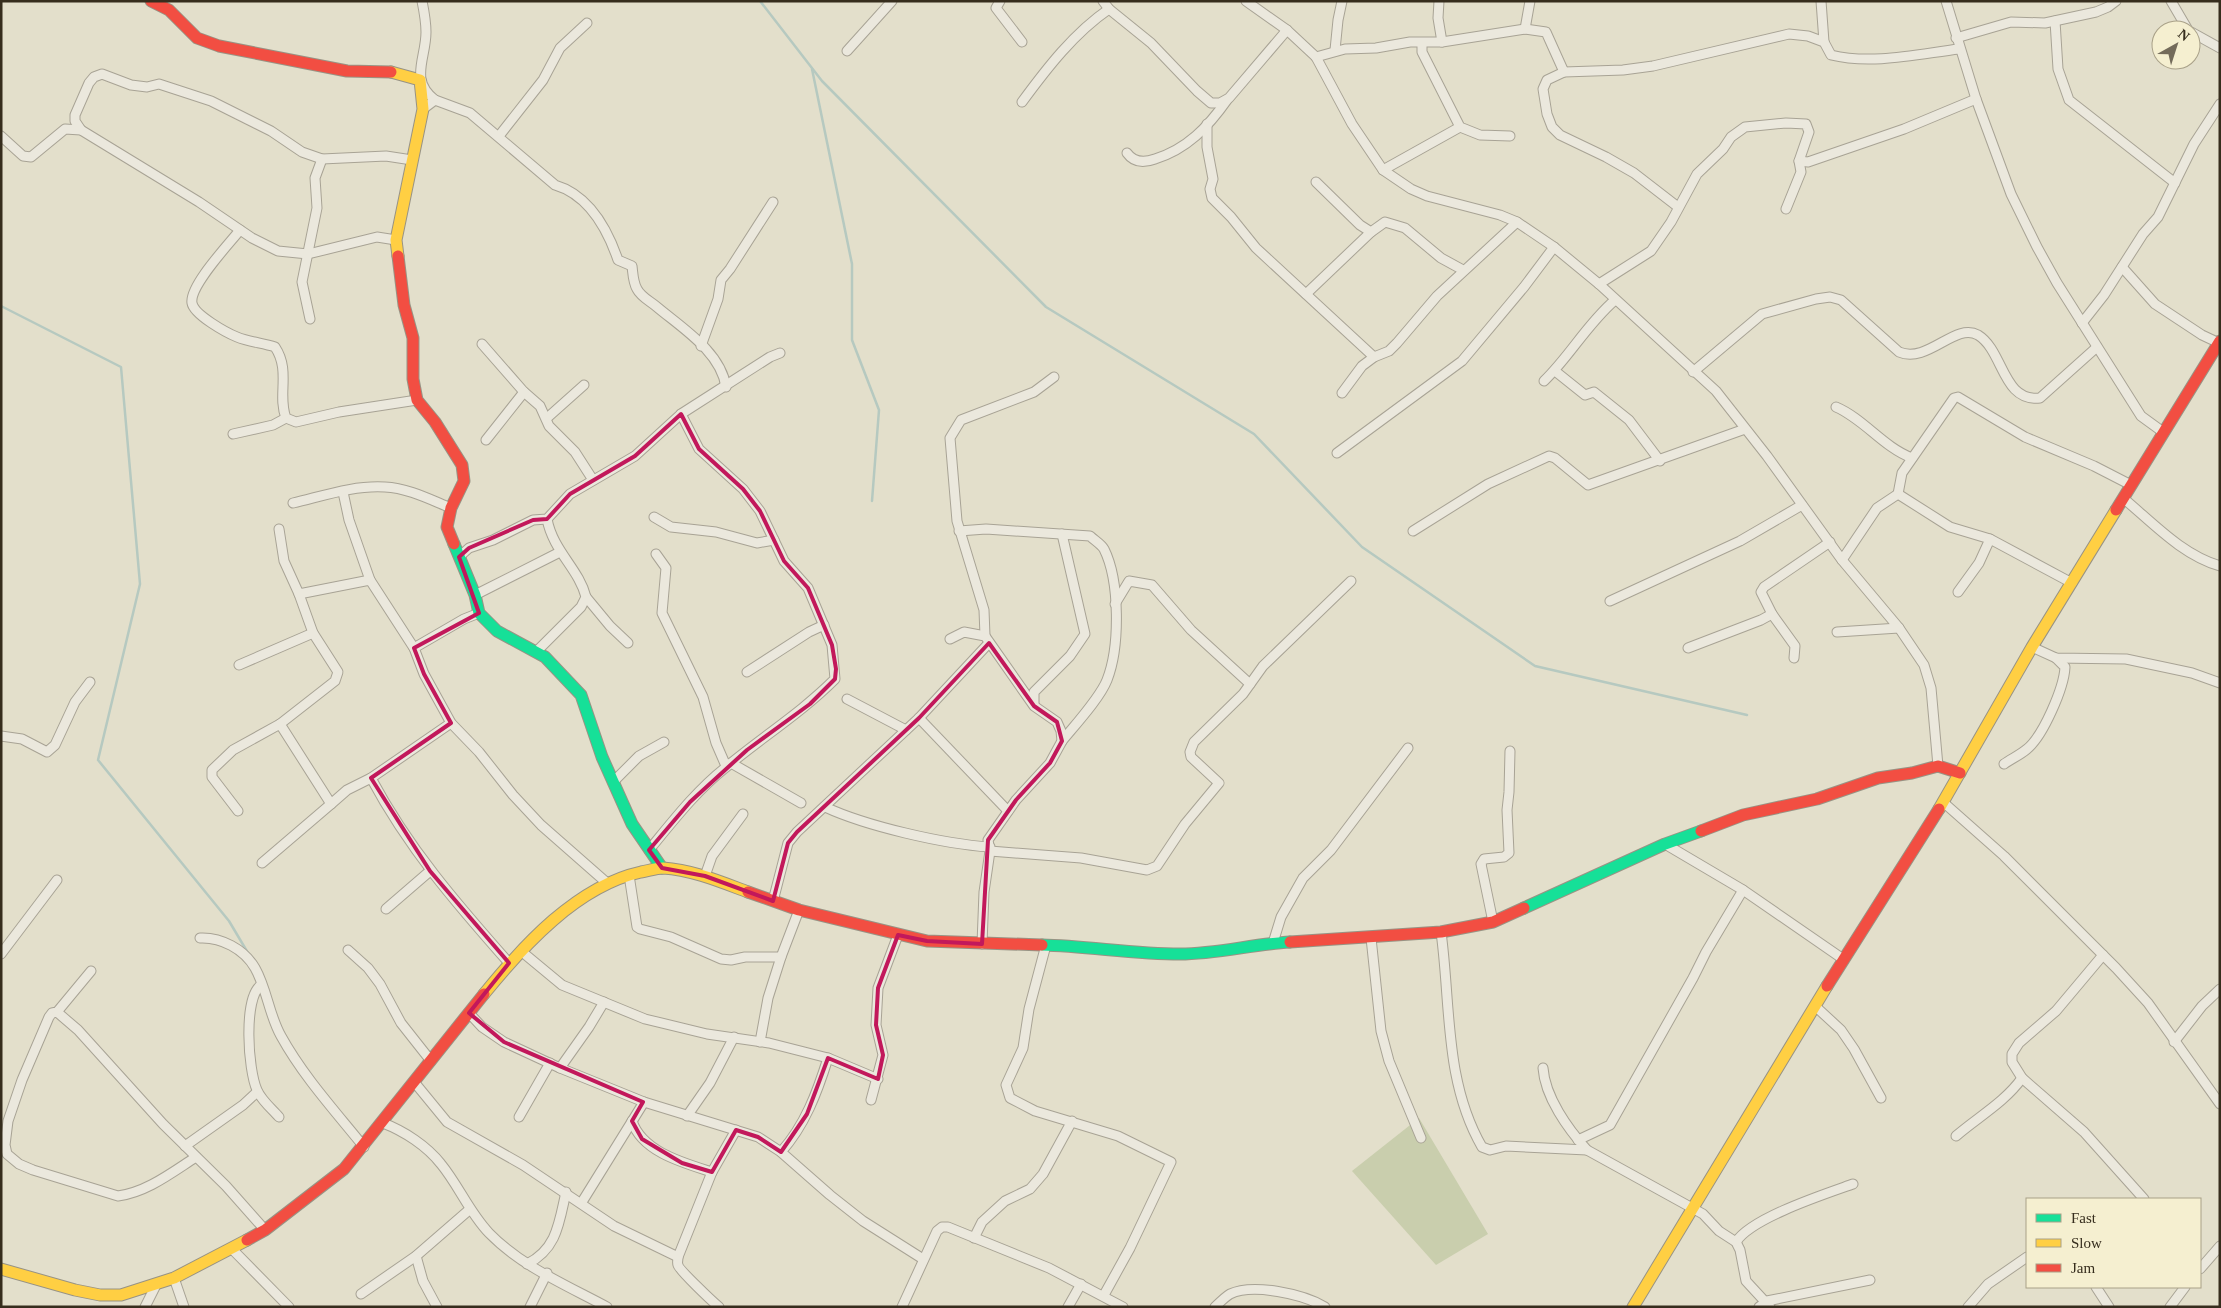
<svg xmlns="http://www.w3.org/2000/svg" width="2221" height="1308" viewBox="0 0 2221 1308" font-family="'Times New Roman',serif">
  <rect width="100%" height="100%" fill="#e3dfcb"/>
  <path fill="#c9cead" d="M1419,1118L1488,1234L1436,1265L1352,1171Z"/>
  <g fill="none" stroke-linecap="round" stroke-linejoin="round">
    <g stroke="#b6c9c0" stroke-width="2.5">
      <path d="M760,1L822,81L1046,307L1254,434L1362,547L1535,666L1747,715"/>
      <path d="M812,69L852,264V340L879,410L872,501"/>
      <path d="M1,306L121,367L140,584L98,760L229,921L248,953"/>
    </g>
    <g stroke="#a8a395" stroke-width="11">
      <g id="street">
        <path d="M422,1C424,11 426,22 426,32C426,59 409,80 435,100"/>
        <path d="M1000,1L996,8L1022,42"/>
        <path d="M1103,1L1109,9L1151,43L1197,91L1211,103H1220L1229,98L1287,30"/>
        <path d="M1246,1L1287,30L1316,57L1352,124L1383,170L1411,189L1427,196L1500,215L1517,222L1554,247L1599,284L1716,391L1767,456L1842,560L1899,628L1924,665L1931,688L1938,766"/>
        <path d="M1439,1L1438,18L1442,42"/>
        <path d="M1821,1L1824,42"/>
        <path d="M1946,1L1976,99L2011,194L2037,247L2057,283L2141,416L2163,432"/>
        <path d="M2171,1L2188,30"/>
        <path d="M2055,21L2058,69L2069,100L2175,183"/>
        <path d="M1525,29L1530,1"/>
        <path d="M2191,32L2220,48"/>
        <path d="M1956,38L2011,22L2045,23L2096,12L2108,7L2116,1"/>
        <path d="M1422,43V52L1460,127L1480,135L1510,136"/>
        <path d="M1335,50L1338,20L1342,1"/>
        <path d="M847,51L892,1"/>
        <path d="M1316,57L1345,49L1376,48L1410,42H1442L1525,29L1546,32L1564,72L1623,70L1653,66L1789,34L1808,36L1824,42L1831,55C1872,65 1918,54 1959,49"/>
        <path d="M1564,72L1547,80L1543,89L1547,114L1552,127L1560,135L1606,157L1634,173L1678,207"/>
        <path d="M1022,102C1047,68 1074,33 1109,9"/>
        <path d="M423,109L435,100L470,113L555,185C589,195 607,228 618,260L632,266C633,274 633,282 637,289C641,297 650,301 657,307C682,328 721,352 726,387"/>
        <path d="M1207,124V147L1213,179L1210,189L1212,198L1231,217L1256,248L1374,357"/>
        <path d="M81,130L75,121V115L89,83L94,77L102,74L131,85L147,87L159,84L211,101L271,131L302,152L322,159L386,156L412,160"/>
        <path d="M1,136L23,156L31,157L65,129L81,130L199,202L252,238L278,251L308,254L377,237L396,240"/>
        <path d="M499,136L543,80L560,48L587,23"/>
        <path d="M1127,153C1134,163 1144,163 1155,159C1187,149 1208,127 1227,100"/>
        <path d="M1799,161L1808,162L1904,129L1976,99"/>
        <path d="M1383,170L1460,127"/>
        <path d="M1316,182L1360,225L1371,232"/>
        <path d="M240,230C229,244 189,286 192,303C194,315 227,333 237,337C249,342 263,343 275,347C291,371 277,395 286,418L296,422L339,412L417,400"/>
        <path d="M2122,267L2155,304L2202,335L2219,343"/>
        <path d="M1599,284L1651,251L1671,222L1697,174L1723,149L1731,137L1745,127L1786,123L1806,124L1809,132L1799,161L1801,172L1786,209"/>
        <path d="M1306,294L1371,232L1385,222L1405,228L1441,258L1463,270"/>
        <path d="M310,319L302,282L317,208L315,178L322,159"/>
        <path d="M2082,323L2104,295L2143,234L2158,217L2194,144L2220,104"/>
        <path d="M482,344L524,392L540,406L549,426L575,452L593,480"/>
        <path d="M701,346L718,299L721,280L730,269L773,202"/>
        <path d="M1555,371L1585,395L1594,392L1629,420L1660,461"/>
        <path d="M1693,372L1762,314L1816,299L1830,297L1841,300L1899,352C1928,364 1955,322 1978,335C2004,351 2002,402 2040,398L2097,347"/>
        <path d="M1544,381C1570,356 1587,324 1615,300"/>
        <path d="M1342,393L1362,366L1374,357L1389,351L1397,343L1437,296L1517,222"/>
        <path d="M1836,407C1864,419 1883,447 1912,458"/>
        <path d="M547,418L584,385"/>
        <path d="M233,434L273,425L286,418"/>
        <path d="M486,440L524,392"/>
        <path d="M1337,453L1462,361L1524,287L1554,247"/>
        <path d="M343,492L349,520L370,580"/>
        <path d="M1898,494L1902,473L1954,398L1958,397L2025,437L2094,466L2131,485"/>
        <path d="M1898,494L1950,527L1990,539L2072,583"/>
        <path d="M2123,498C2153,523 2182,555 2220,566"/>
        <path d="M293,503C323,496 354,485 385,487C408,488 431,500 451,508"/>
        <path d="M654,517L671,527L716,532L757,543L774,540"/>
        <path d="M279,529L284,561L299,594L370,580L414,648L424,674L451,723L479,752L513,795L541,825L607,883"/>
        <path d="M959,531L986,529L1090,536C1094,540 1101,544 1104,549C1120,581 1120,647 1107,680C1100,698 1075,725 1062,741"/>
        <path d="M1413,531L1488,484L1549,456L1555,458L1588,485L1745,429"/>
        <path d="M656,554L666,568L662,613L703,697L716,743L726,766"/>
        <path d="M459,557L469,548L493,540L533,520L547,519L570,494L635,456L681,414L770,357L780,353"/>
        <path d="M1842,560L1877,508L1898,494"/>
        <path d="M1958,592L1979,563L1990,539"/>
        <path d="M475,595L560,552"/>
        <path d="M586,597L610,626L628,643"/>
        <path d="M1610,601L1740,541L1802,505"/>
        <path d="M1115,604L1129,581L1152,585L1191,630L1250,684"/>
        <path d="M1837,632L1899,628"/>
        <path d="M985,636L984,610L957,521L950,438L961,420L1034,392L1054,377"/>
        <path d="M950,639L964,632L985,636L1034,706L1057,722L1061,731L1062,741L1050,763L1016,800L988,840L990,851L984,892L982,944"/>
        <path d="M2032,647L2056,658L2126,659L2192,673L2220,683"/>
        <path d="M414,648L464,619L479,613"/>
        <path d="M1688,648L1761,620L1772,614"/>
        <path d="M536,652L581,607L586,597C579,569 553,551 547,519"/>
        <path d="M1794,658L1795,646L1772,614L1761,592L1764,587L1830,542"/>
        <path d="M239,665L313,633"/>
        <path d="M747,672L809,632L824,625"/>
        <path d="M847,699L906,730"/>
        <path d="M1034,705V692L1070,656L1085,634L1062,534"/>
        <path d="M919,718L1008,811"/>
        <path d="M280,724L335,681L338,672L313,633L299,594"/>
        <path d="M1,736L22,739L47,752L55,745L75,702L90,682"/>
        <path d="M731,763L801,803"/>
        <path d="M2004,764C2011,759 2020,755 2027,749C2043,736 2064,688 2065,667L2056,658"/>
        <path d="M371,778C409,849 456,903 509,963"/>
        <path d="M613,782L639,756L664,742"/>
        <path d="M1943,802L2004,856L2116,968L2148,1003L2220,1104"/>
        <path d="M825,807C866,826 943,844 990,847"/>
        <path d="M238,811L212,777V770L233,750L280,724L331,804L347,790L371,778L451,723"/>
        <path d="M1665,844L1743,890L1843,959"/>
        <path d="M649,850C673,821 696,791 725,768C762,737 801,713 835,679L832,645L808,588L784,561L760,511L743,489L699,449L681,414"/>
        <path d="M990,851L1081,858L1147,870L1157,866L1185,824L1219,783L1191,757L1190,752L1194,742L1243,694L1263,666L1351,581"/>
        <path d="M262,863L331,804"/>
        <path d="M629,875L637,927L640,929L671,937L721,959L731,960L745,957H781"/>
        <path d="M705,876L712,856L743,814"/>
        <path d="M773,901L788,843L797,832L919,718L989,643"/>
        <path d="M386,909L430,871"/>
        <path d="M1493,922L1481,864L1484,859L1504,857L1509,853L1507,810L1509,792L1510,751"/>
        <path d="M1441,932C1451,1005 1444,1081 1482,1147L1490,1150L1506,1146L1587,1150"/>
        <path d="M200,938C221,937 244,949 255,968C267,989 269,1015 281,1036C303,1076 335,1111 364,1147"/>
        <path d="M1371,938L1381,1031L1389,1061L1421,1138"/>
        <path d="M1273,943L1281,917L1303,878L1331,850L1408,748"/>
        <path d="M1046,945L1029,1009L1023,1048L1006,1085L1010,1098L1035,1111L1118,1136L1171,1162L1130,1248L1104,1295"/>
        <path d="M348,950L368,968L380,984L401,1023L431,1061"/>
        <path d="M521,951L562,985L645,1019L707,1034L769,1043L828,1058L878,1079"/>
        <path d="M1,954L57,880"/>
        <path d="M2103,955L2056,1011L2019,1043L2012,1054V1062L2022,1078L2084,1132L2144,1199"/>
        <path d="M91,971L57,1012L52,1013L49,1017L22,1080L8,1121L5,1145L7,1154L19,1164L33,1170L118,1196C147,1192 171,1173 196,1157"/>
        <path d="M261,985C243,998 248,1070 257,1090C261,1100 272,1109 279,1117"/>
        <path d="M1815,1006L1841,1030L1854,1049L1881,1098"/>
        <path d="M57,1012L78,1030L163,1124L226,1186L265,1230"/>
        <path d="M469,1013L482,1027L504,1042L560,1068L644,1102L758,1137L781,1152L830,1195L863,1221L923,1259"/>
        <path d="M760,1042L768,998L781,957L799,910"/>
        <path d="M2174,1042L2202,1006L2220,989"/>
        <path d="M560,1068L589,1027L604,1002"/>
        <path d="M1543,1068C1545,1097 1568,1129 1587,1150L1703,1214L1719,1231L1736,1242L1740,1250L1746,1281L1770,1307"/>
        <path d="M415,1083L447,1122L523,1165L614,1226L678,1257"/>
        <path d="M871,1100L883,1055L876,1025L878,988L898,935"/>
        <path d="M687,1116L710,1083L734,1037"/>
        <path d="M519,1117L550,1063"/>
        <path d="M632,1121C642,1152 684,1163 712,1172"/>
        <path d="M383,1123C404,1131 427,1146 441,1164C459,1186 469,1212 489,1233C521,1266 566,1285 607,1307"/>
        <path d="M1956,1136C1978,1117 2005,1102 2022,1078"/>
        <path d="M1578,1140L1610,1125L1693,978L1706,952L1743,890"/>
        <path d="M185,1146L243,1105L257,1092"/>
        <path d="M781,1152C805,1125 817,1093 828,1058"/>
        <path d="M582,1202L644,1102"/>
        <path d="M974,1238L982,1222L1005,1201L1030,1189L1043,1174L1072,1121"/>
        <path d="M1736,1242C1751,1218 1825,1194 1853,1184"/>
        <path d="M232,1249L289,1307"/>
        <path d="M416,1256L423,1281L437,1307"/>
        <path d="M527,1264C557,1249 559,1223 566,1192"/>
        <path d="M2200,1269L2220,1246"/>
        <path d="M174,1278L184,1307"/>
        <path d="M2096,1287L2109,1307"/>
        <path d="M361,1294L416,1256L469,1210"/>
        <path d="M145,1307L156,1285"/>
        <path d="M530,1307L547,1273"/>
        <path d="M719,1307C713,1302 679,1270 678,1265C677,1263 678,1260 678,1257L712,1172L736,1130"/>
        <path d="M902,1307L937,1231L942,1227H948L1049,1268L1123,1307"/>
        <path d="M1068,1307L1081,1284"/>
        <path d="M1215,1307C1219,1303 1225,1297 1230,1294C1253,1283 1303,1294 1325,1307"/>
        <path d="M1759,1307L1767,1301L1870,1280"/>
        <path d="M1968,1307L1988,1284L2027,1257"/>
        <path d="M2170,1307L2185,1287"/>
      </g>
    </g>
    <g stroke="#989384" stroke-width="13">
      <g id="fast">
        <path d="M454,544L475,595L479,613L497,631L545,657L581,695L602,757L632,824L662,868"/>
        <path d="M1524,908L1665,844L1701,831"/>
        <path d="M1042,945C1088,946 1133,954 1180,954C1217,954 1253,944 1290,942"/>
      </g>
    </g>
    <g stroke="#989384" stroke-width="13">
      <g id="slow">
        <path d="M391,72L420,80L423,109L396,240L398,256"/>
        <path d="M1939,809L2032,647L2116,510"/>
        <path d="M484,994C523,946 577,886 641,872C648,871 656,868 663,868C693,870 721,882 748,892"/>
        <path d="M1,1269L75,1290L100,1295H121L174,1278L247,1240"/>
        <path d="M1633,1307L1827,986"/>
      </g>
    </g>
    <g stroke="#989384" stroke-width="13">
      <g id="jam">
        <path d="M151,1L169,10L197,38L219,46L347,71L391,72"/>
        <path d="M398,256L404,305L413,338V379L417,400L435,422L462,465L464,481L451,508L447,527L454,544"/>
        <path d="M2116,510L2220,341"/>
        <path d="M1701,831L1743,815L1817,799L1878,778L1912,773L1938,766L1960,773"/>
        <path d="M748,892L799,910L927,941L1042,945"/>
        <path d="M1290,942L1441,932L1493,922L1524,908"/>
        <path d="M1827,986L1939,809"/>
        <path d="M247,1240L265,1230L344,1169L484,994"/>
      </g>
    </g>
    <use href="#street" stroke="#ebe8dd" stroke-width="9"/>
    <use href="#fast" stroke="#16e098" stroke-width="11"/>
    <use href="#slow" stroke="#ffcf43" stroke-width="11"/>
    <use href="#jam" stroke="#f24e42" stroke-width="11"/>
  </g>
  <path fill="none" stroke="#c2185b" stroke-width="4" stroke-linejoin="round" d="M681,414L699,449L743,489L760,511L784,561L808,588L832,645L836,669L835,679L810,704L747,750L690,802L649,850L662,868L705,876L773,901L788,843L797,832L919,718L989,643L1034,706L1057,722L1062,741L1050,763L1016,800L988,840L982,944L927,941L898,935L878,988L876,1025L883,1055L878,1079L828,1058L807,1114L781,1152L758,1137L736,1130L712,1172L682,1163L642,1139L632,1121L643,1102L504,1042L469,1013L509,963L430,871L371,778L451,723L424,674L414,648L479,613L459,557L469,548L533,520L547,519L570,494L635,456Z"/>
  <rect width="2221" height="1308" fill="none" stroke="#362d1d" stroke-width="5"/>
  <rect x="2026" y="1198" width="175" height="90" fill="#f5efd0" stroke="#a9a188"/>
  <rect x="2036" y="1214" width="25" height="8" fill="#16e098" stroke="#a9a188"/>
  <text x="2071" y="1223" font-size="15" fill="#362d1d">Fast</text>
  <rect x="2036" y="1239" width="25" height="8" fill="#ffcf43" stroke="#a9a188"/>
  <text x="2071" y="1248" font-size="15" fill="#362d1d">Slow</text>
  <rect x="2036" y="1264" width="25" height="8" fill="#f24e42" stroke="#a9a188"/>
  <text x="2071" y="1273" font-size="15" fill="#362d1d">Jam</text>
  <g transform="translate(2176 45) rotate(39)"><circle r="24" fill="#f5efd0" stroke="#a9a188"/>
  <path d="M0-4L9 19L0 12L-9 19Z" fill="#736b5a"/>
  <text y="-8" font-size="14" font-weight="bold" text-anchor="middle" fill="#362d1d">N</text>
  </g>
</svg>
